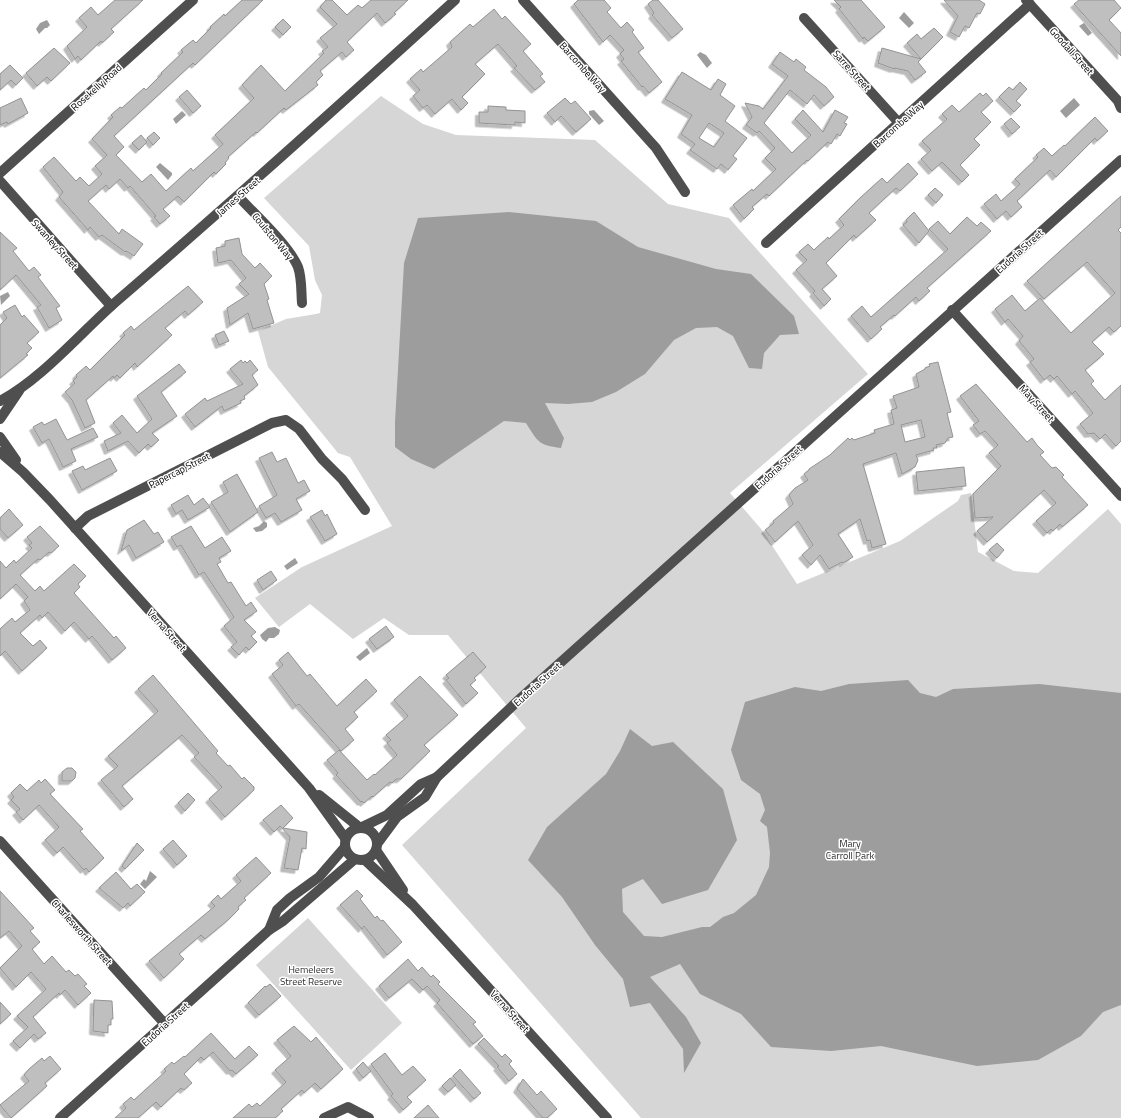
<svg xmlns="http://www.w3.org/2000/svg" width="1121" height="1118" viewBox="0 0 1121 1118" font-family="'Titillium Web',sans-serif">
  <defs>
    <filter id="shadow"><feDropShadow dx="-3.5" dy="3.5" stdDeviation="0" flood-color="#0004"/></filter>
  </defs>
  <rect width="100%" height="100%" fill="#fff"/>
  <g fill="#d6d6d6">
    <path d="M381,96L423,124L456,135L595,140L668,204L729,218L868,374L730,493L762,530L797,584L900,541L958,501L961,495L971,493L978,552L1014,571L1038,573L1108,509L1121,524V1118H641L402,845L526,728L448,635H409L384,618L353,639L310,604L279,627L255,598L302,567L392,526L350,457L338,453L268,367L258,331L286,319L316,314L320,313L322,295L315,280L309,246L264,198Z"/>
    <path d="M308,918L402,1023L351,1070L256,965Z"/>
  </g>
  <g fill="#9d9d9d">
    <path d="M904,12L914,23L909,28L899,18Z"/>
    <path d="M47,20L50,25L47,28H45L39,34L36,29L40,23Z"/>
    <path d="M1084,23L1092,33L1088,36L1079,26Z"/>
    <path d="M700,52L706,55L712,63L707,68L697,55Z"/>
    <path d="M1074,98L1080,105L1066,118L1060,111Z"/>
    <path d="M594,110L604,121L599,125L589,114V111Z"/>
    <path d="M182,111L186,115L176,124L173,119Z"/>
    <path d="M160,163L172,173V175L168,180L156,167Z"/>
    <path d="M509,212L596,221L638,247L716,269L751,274L794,316L799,334L780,335L764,353L762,369L749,368L733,336L717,327L696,328L674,340L645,374L616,392L592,402L568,404L545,403L564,438L561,448C538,445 538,442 526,423L504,421L434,469L411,459L395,447V422L404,263L418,218Z"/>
    <path d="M8,292L10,296L1,305L0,296Z"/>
    <path d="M264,521L267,523V527L262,531L256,532L253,528L259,526Z"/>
    <path d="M295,558L298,563L287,570L284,566Z"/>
    <path d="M275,627L280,630L279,634L274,638H269L266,642L262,639L260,635L268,628Z"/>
    <path d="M367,648L370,653L360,661L356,657Z"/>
    <path d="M908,680L920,693L936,697L953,689L1039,684L1121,693V1005L1103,1012L1081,1036L1038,1060L977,1066L881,1046L831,1051L771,1047L741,1014L700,994L680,964L650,977L686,1017L701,1043L684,1073L683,1049L650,1003L630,1007L623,979L595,945L562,897L528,860L547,827L606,774L620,751L630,729L652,746L673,742L723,789L737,840L708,890L662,904L643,879L622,889L623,912L644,936L662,937L702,927H710L723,917L734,913L756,895L769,867L770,853L767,827L760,821L765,810L760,794L741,780L731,750L745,702L795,687L821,691L849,684Z"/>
    <path d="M150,871L157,877L145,889L140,884L144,879L146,881Z"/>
  </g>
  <g fill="#bfbfbf" stroke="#939393" fill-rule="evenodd" filter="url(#shadow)">
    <path d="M115,0H143L111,29L114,32L102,43L101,41L81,60L78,56L75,59L67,46L87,27L79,18L91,7L98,15Z"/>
    <path d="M242,0H263L195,65L193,63L114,136L124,147L116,155L142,182L151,174L166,191L191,168L193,171L223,144L215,135L254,98L242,85L261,65L285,91L324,53L322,51L328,47L320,38L337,24L320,7L326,0H332L347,15L358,5L362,8L371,0H408L394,13L396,14L385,23L377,13L347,42L354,50L346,57L342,52L320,71L323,75L316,82L318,85L286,110L284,108L257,133L256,132L228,157L229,158L225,163L226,164L216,174L214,172L184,202L178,196L163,209L170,216L160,224L154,217L156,216L130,186L128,188L120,179L109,189L106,185L88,201L119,234L122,229L143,244L134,256L126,251L125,252L102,235L99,237L90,227L88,230L59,197L63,192L43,167L54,157L76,181L80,177L89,186L102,174L95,166L107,155L92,139L113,117L111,115L120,107L122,108L144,88L146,90L162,74L161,73L183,52L181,50L193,40L196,43L211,28L210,27L224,14L225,16Z"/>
    <path d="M578,0H604L611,8L607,12L621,28L627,22L634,30L632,32L644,48L638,52L662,82L649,93L643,86L642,87L621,61L624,59L620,54L624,50L610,35L603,42L574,4Z"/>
    <path d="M653,0H658L683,29L672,38L652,15L654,13L648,4Z"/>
    <path d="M834,0H861L885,27L868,41L864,37L863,39L839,9L841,7Z"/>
    <path d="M944,0H979L985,4L980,14L977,13L969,28L965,26L959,37L950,32L958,16Z"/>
    <path d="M1079,0H1114L1121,8L1109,20L1121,33V56L1074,4Z"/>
    <path d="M494,9L502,19L505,16L531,44L523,51L543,74L540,76L545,82L535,90L514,68L517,66L498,44L475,64L485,74L462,97L468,103L461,110L452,99L435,114L427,105L423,108L413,96L420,90L410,79L421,69L423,72L452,47L450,42L470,24L473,27Z"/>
    <path d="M283,19L291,27L283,35L275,27Z"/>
    <path d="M934,28L943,37L918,62L926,72L915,80L908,71L894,68V69L878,63L882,48L921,59L907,43L917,34L921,39Z"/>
    <path d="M54,48L70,63L51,81L47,77L37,86L26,73Z"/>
    <path d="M780,52L794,62L796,59L806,67L804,70L826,87L834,97L824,106L814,95L807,104L790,90L764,123L792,153L811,135L795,119L803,110L823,132L835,110L848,117L844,123L847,124L840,136L837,134L831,144L828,142L808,161L807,160L769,196L767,194L752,207L754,209L744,219L733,205L752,189L753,191L776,169L765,158L775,148L759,131L757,133L746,125L752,117L745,103L759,106L763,109L788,76L772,64Z"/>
    <path d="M10,65L23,78L16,85L11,80L0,90V74Z"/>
    <path d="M682,72L711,90L718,79L726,84L720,95L735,106L725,121L747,138L733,156L737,159L728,170L721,164L717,169L690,150L695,144L681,134L692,115L665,99ZM709,123L724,133L714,147L699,138Z"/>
    <path d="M1020,82L1027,89L1016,101L1021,105L1014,112L999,97L1009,87L1013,90Z"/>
    <path d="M187,90L201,106L193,113L179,97Z"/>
    <path d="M980,93L983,96L986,93L993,101L981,112L991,122L974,139L980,145L960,165L969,175L962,182L942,162L932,171L921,159L931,150L922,141L947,119L942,114L952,105L959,112Z"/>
    <path d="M21,98L28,113L8,124L7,122L0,125V108Z"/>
    <path d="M565,98L571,104L575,101L591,119L576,132L561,116L555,122L547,113Z"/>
    <path d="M488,106L506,107V110L525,111V123L515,122V125L479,123V112H488Z"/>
    <path d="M1095,117L1108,131L1097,141L1095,138L1056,177L1050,170L1017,201L1022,207L1011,217L1006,211L997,219L984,204L996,194L1001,201L1020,184L1015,179L1038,157L1036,155L1044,148L1052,156L1064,145L1065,146Z"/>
    <path d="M1011,118L1020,127L1012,134L1004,124Z"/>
    <path d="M154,132L160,138L153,145L147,138Z"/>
    <path d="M141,135L147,142L139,150L132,143Z"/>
    <path d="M908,163L918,174L900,191L896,188L869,213L876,220L856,238L854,235L826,263L837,276L822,289L831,299L824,306L813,293L815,291L796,270L807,260L799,252L808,244L814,250L828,237L829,239L844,225L839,219L860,198L882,178L887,183Z"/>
    <path d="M935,188L943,195L936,203L928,195Z"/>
    <path d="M1121,196V227L1118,230L1121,233V326L1114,332L1109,327L1092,342L1104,354L1085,370L1094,381L1091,384L1105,400L1121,385V441L1116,446L1105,434L1100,439L1094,433L1088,434L1080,424L1093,413L1075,391L1072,394L1057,376L1054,379L1050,375L1044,380L1030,362L1034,359L1019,341L1023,336L1008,319L1005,322L995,309L1012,295L1025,311L1040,298L1071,333L1115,293L1087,262L1044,299L1027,281Z"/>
    <path d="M914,212L929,231L919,243L903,225L907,222L906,220Z"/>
    <path d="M967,217L977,226L981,222L991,231L927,288L930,291L919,301L916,297L895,316L894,315L880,327L882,329L871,339L851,316L862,306L871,317L948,249L929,229L938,221L950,234Z"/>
    <path d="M0,232L17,248L13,251L29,271L34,267L41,275L38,277L60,306L56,308L62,320L49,328L37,307L41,305L16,275L0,290Z"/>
    <path d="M239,238L242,254L255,268L260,263L272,276L264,284L269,299L267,300L274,323L253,329L248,313L230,325L227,308L249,294L239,284L246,278L231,260L218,263L216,248L225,246V241Z"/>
    <path d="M188,286L203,302L188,315L185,311L165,328L172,335L137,367L135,363L120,378L117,375L114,378L113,376L86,400L95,423L85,428L72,400L65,392L75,383L73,381L77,377L76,375L86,366L90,370L125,335L123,333L131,326L134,330Z"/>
    <path d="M15,305L22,317L24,315L39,332L27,343L32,348L26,354L28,355L0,378V325L7,318L3,312Z"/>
    <path d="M224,331L229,341L219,345L215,335Z"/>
    <path d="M241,360L243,363L245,361L247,363L250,360L258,370L252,375L258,385L244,396L245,399L240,401L241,403L224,411L222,406L195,427L185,414L205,398L207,401L243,384L230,369Z"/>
    <path d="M938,362L951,412L947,413L953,437L948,438L945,443L936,445L937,448H933L934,450L916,455L918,460L915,467L902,474L896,453L863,464L886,544L872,548L870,540L867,541L860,519L838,534L853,557L843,563L842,562L829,569L820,555L811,565L802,555L813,545L798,521L775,542L765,530L774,523L773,521L793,504L789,495L795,488L808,480L804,474L809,470V469L830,455L848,438L850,440L852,438L854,440L875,433L874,430L894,424L891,410L897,408L893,396L919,387L916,374L925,369V368L930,366L929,364ZM921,420L925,437L905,442L901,425Z"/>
    <path d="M179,364L186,372L161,392L177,416L152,433L159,440L151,447L148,444L139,453L128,441L108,451L104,441L121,433L113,423L122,415L137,433L152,419L137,396Z"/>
    <path d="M976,384L1027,442L1032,438L1037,445L1044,452L1040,455L1052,468L1056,467L1064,475L1062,477L1088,505L1062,527L1060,524L1053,531L1051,529L1047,533L1036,521L1056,503L1044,490L987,542L977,531L993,517L975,518L973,494L1001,466L989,453L998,445L985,431L980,434L973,425L979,421L960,396Z"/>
    <path d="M56,419L67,440L93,428L98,437L71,449L76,461L63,467L49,439L42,443L33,427L42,422L44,425Z"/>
    <path d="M272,452L277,462L286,458L298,483L304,480L310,491L296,499L302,510L281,522L275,513L266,518L259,506L277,495L259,458Z"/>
    <path d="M110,458L117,471L82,490L72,471L83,466L85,470Z"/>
    <path d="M964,467L966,486L918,491L916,472Z"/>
    <path d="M237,474L258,512L230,532L211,502L228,492L223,482Z"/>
    <path d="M188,495L194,505L203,498L210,507L188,520L182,510L176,514L171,505Z"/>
    <path d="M9,509L23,525L8,538L0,529V518Z"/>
    <path d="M322,510L325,516L327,514L337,534L325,541L310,517Z"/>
    <path d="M144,520L154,534L158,532L164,542L136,558L129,545L121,551L127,530Z"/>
    <path d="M40,526L59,546L51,553L49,552L40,560L38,559L20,575L35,591L40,586L44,591L74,564L86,576L78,584L80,587L74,593L114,638L116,636L126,648L112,660L92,636L89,639L74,622L65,631L48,612L42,618L40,615L20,633L33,646L40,640L47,648L22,671L5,651L0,656V629L12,618L15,622L30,610L24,601L28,597L16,584L0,599V561L6,568L14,560L16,563L32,548L29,545L32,543L27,537Z"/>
    <path d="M191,526L205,548L222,537L231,551L219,558L221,562L217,564L228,583L231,582L246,606L251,602L257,611L244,620L256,632L251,636L257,642L249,650L246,647L239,655L231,647L237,642L224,626L234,617L204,572L199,575L181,545L177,547L171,537Z"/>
    <path d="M997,543L1004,550L997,558L989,550Z"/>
    <path d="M271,571L277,580L263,590L257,580Z"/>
    <path d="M386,626L394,637L377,649L369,639Z"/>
    <path d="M288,652L307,676L310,674L337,706L366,679L377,691L354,712L358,717L345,729L354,740L341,751L299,704L296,706L272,674L283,665L279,660Z"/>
    <path d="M473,652L486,667L474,678L476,680L470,685L478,693L466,704L446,680L449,678L446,675Z"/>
    <path d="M153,675L218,751L216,753L228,766L230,765L242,779L244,777L254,787V790L225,817L209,799L222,787L194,757L199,753L182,735L122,786L133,799L124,807L101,780L118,766L108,756L158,711L138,689Z"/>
    <path d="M420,676L458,715L424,745L430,751L401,779H396L392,783L390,782L373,797L372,796L364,803L362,801L361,802L336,775L338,773L327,760L339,750L367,780L374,774L375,775L397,755L387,743L391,740L386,735L408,716L394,700Z"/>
    <path d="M67,768H72L76,772L75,778L72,781H62V772Z"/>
    <path d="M45,779L55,790L50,794L83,829L80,831L104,858L89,872L86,868L84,870L63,847L57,853L45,840L59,827L39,805L23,820L16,812L20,809L11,800L14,797L11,793L20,784L27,791L39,780L41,783Z"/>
    <path d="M188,793L195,800L185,811L178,803Z"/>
    <path d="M281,805L293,818L283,828L307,832L306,849L302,848L298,870L284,868L290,837L280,826L274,832L263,820Z"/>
    <path d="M173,840L187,856L177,865L163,849Z"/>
    <path d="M137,843L144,850L125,869L122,866Z"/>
    <path d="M256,857L271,873L244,898L246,900L238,907L239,909L228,920L205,939L201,935L179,954L184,959L164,978L149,961L215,906L211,902L218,895L221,899L241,881L236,875Z"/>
    <path d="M116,872L131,889L137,884L145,892L130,906L128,903L123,908L99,888Z"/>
    <path d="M357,890L363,896L360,899L375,918L377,916L381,921L383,920L402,942L387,955L364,926L362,929L340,905Z"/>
    <path d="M0,891L34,928L30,931L40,942L32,949L44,964L52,956L66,972L69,970L75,976L78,974L87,984L84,986L91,993L78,1005L65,990L60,995L59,993L33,1017L46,1033L38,1039L34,1034L20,1048L13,1041L28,1027L17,1016L46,989L31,972L16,987L0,968L22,946L9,931L0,938Z"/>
    <path d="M408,959L418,971L422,967L431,977L433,975L440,982L438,984L476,1022L473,1024L483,1036L473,1044L437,1003L440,1000L427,986L423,990L412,979L389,998L379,986Z"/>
    <path d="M270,984L281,996L259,1015L248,1003L265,986L266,987Z"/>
    <path d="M94,1000L112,1001L113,1019H111V1025H108V1033L93,1031Z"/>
    <path d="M0,1002L11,1014L0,1024Z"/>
    <path d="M294,1026L311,1042L316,1037L343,1069L321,1089L315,1083L304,1093L302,1090L281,1109L283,1111L275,1118H233L249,1104L252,1107L257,1103L260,1106L286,1082L275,1070L291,1056L277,1040Z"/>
    <path d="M211,1033L235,1059L249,1046L258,1055L236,1074L232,1070L230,1071L213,1052L204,1060L201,1057L184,1074L192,1083L184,1090L181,1088L161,1107L156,1102L138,1118H115L126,1108L123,1104L131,1097L134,1100L166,1071L164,1069L172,1062L174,1064L184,1056L185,1057Z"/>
    <path d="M484,1038L502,1057L505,1054L512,1061L509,1064L517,1074L509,1081L497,1067L499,1066L478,1044Z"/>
    <path d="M385,1053L402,1075L413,1066L426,1080L407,1097L412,1102L403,1110L391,1096L393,1094L371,1064Z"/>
    <path d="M50,1056L61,1069L45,1083L47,1086L11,1118L0,1105L29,1081L24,1075L29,1069L42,1058L44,1061Z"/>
    <path d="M363,1062L371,1071L363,1078L356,1069Z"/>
    <path d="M460,1069L481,1093L474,1099L453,1076Z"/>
    <path d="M450,1078L456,1085L448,1092L442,1086Z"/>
    <path d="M523,1079L537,1095L541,1091L557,1109L547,1118H543L517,1089Z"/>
    <path d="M428,1105L439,1118H414Z"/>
  </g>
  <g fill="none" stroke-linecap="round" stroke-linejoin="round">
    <g stroke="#4f4f4f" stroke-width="10">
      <path d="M523,0L656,148L685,192"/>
      <path d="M1026,0L1118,101L1121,108"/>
      <path d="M804,18L899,123"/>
      <path d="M0,173L193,0"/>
      <path d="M0,181L111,306"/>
      <path d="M238,196C256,216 288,244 298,267C302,278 301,291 302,303"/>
      <path d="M766,243L1030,4"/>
      <path d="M952,310L1121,496"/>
      <path d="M0,401C42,379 81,332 118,300C232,202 344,101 455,0"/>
      <path d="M0,419L19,391"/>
      <path d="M0,437L16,460"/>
      <path d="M0,452L23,472L50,500L309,788L345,838"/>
      <path d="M75,528L88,516L272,423L286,420L299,429L322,459L342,479L365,510"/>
      <path d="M319,795L359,827"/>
      <path d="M362,827L387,815L421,784L437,777"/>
      <circle cx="361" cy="844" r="16"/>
      <path d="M0,841L165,1024"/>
      <path d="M377,844L397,817L425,797L437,777L522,697L1121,160"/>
      <path d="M376,850L403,890"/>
      <path d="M365,860L413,905L607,1118"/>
      <path d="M269,930L277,910L290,898L319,877L345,847"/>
      <path d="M60,1118L269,930L283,921L355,859"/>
      <path d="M324,1118L348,1107L369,1118"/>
    </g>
  </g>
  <g text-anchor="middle" stroke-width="3" stroke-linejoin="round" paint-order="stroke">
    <g font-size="10" fill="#000" stroke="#fff">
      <text transform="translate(1072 51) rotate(48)" y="4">Goodall Street</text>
      <text transform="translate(583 67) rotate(48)" y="4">Barcombe Way</text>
      <text transform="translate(852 70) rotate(48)" y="4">Sarre Street</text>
      <text transform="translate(96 87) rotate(-42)" y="4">Rosekelly Road</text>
      <text transform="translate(898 124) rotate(-42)" y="4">Barcombe Way</text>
      <text transform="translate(238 196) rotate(-41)" y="4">James Street</text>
      <text transform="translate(273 236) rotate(50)" y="4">Coulston Way</text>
      <text transform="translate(55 244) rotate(48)" y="4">Swanley Street</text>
      <text transform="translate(1019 251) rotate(-42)" y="4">Eudoria Street</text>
      <text transform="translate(1037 403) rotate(48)" y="4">May Street</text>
      <text transform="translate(778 467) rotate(-42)" y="4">Eudoria Street</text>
      <text transform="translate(179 470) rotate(-27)" y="4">Papercap Street</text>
      <text transform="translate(167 630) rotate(48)" y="4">Verna Street</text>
      <text transform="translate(537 684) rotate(-42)" y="4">Eudoria Street</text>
      <text transform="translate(82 932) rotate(48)" y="4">Charlesworth Street</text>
      <text transform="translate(510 1011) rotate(48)" y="4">Verna Street</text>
      <text transform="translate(165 1024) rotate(-42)" y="4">Eudoria Street</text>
    </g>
    <g font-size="10" fill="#2d2d2d" stroke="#fff">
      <text x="850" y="847">Mary<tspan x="850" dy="12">Carroll Park</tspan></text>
      <text x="311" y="973">Hemeleers<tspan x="311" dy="12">Street Reserve</tspan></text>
    </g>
  </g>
</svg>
